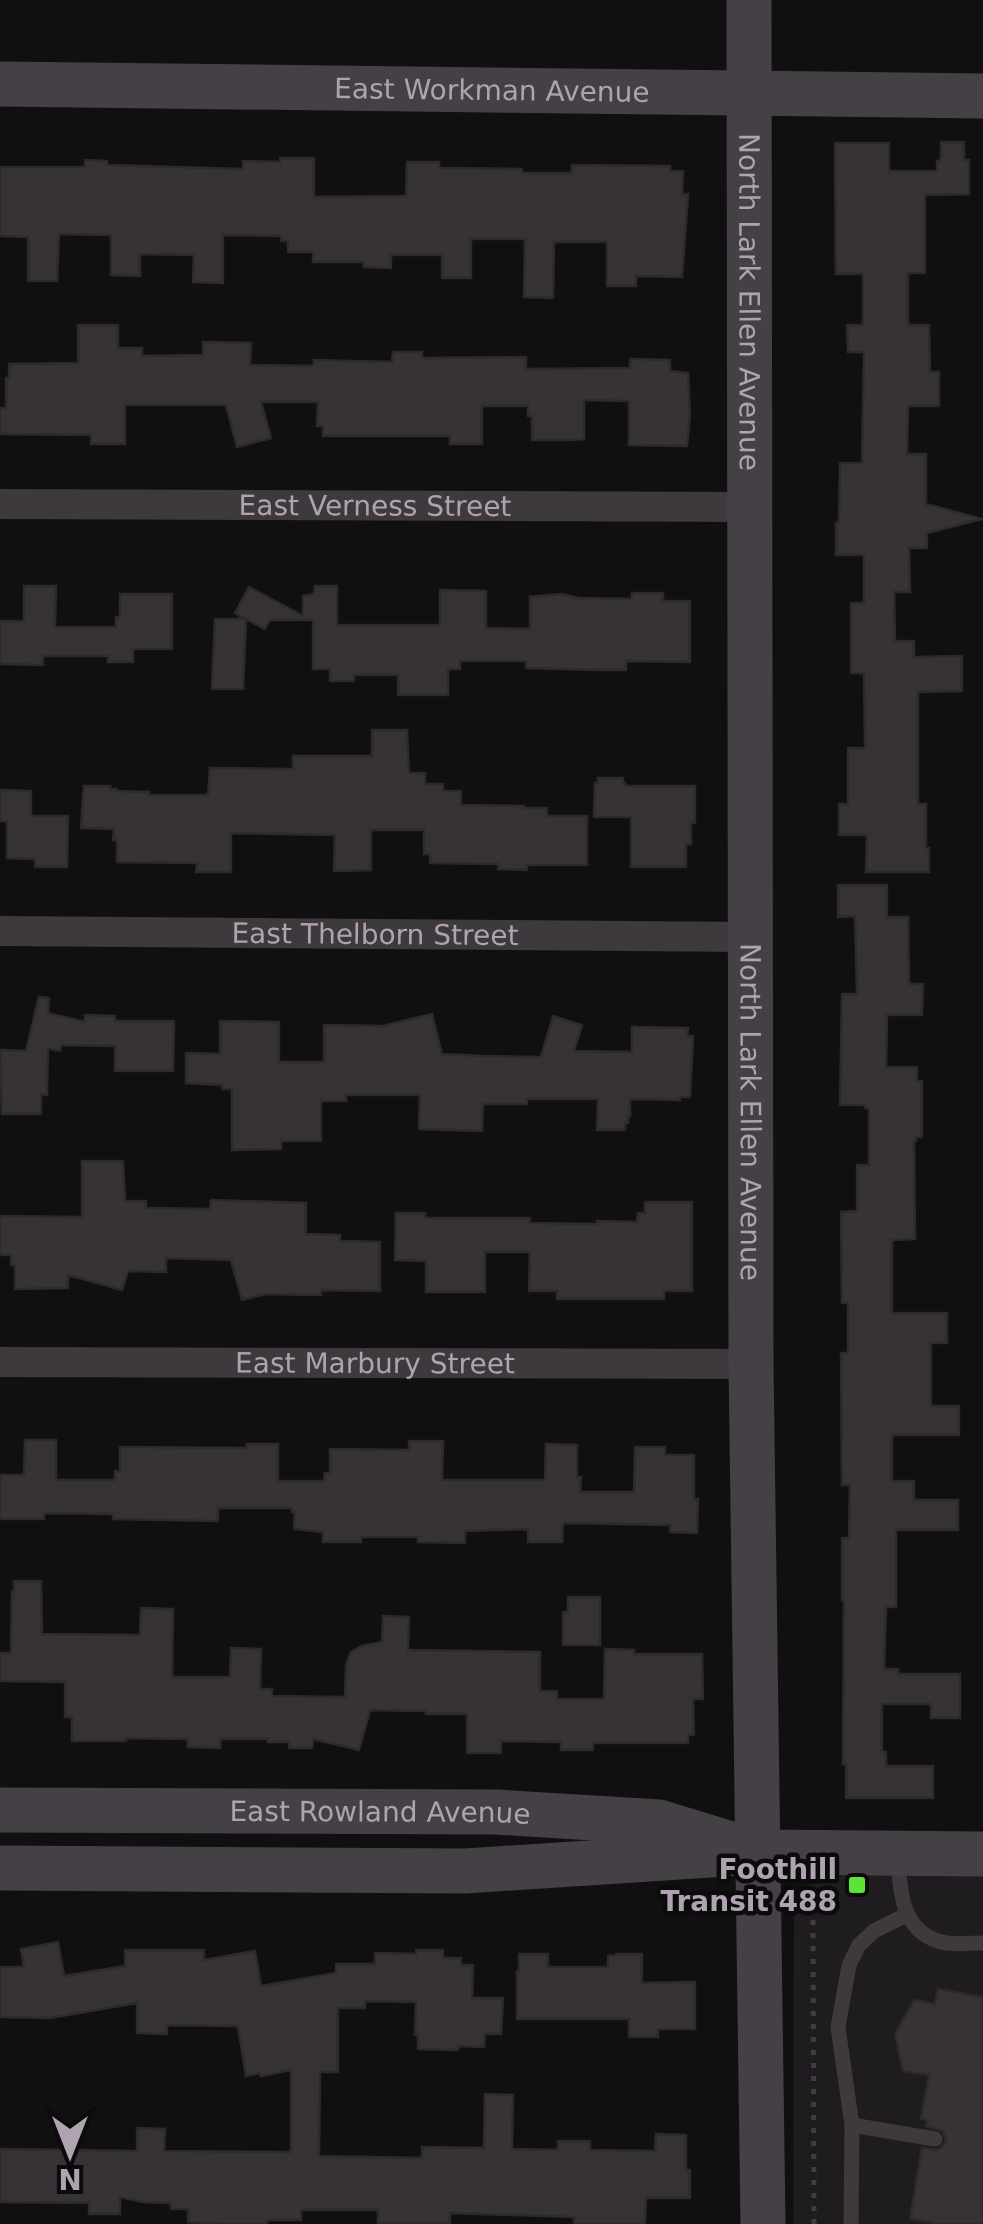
<svg xmlns="http://www.w3.org/2000/svg" width="983" height="2224" viewBox="0 0 983 2224" font-family="'DejaVu Sans',sans-serif">
  <rect width="100%" height="100%" fill="#111011"/>
  <path fill="#1e1c1e" d="M836,1871L983,1872V2224H793L794,1908L800,1889Z"/>
  <g fill="#363236" stroke="#2d2a2d" stroke-width="2.5">
    <path d="M941,142H964V160H969V194L925,195V273H908V325H929L930,372H939V406H908L907,454H926V504L982,519L927,533V548H909L910,592H894L895,641H914V657L962,656V691L918,692V804H926V848H929V872H866L867,835H839V804H848V748H865L864,673H851V603H864V555H836V523H839L840,463H862L864,352H848L847,325H863V274H836L835,143H889V171H937V161L941,160Z"/>
    <path d="M280,158H314V197L406,196L407,162H439V168L522,169V173H572V165L670,166V171H683L682,194H688L682,277L636,276V286H607V242H554L553,298L524,297L525,239H471V278H442V255H391V268L364,267V262H313V252H288V241H281V236L223,235V283L193,282L194,255L140,254V276L111,275V235L59,234L57,281H28V237L0,236V167H85V160L107,161V165L243,169V161L280,162Z"/>
    <path d="M78,325H118V348H142V356L203,355V342L251,343L250,365L310,366L314,364V360L392,362L393,352H422V358L526,357V369L630,368V359L670,360V371L688,373L690,415L687,446L629,445V401L584,400V439L571,440H532V416H528V406H482V444H450V436H323V426H317L318,402H261L271,438L237,447L226,405H125V444H91V435L0,434V408H6V378H9V364L78,363Z"/>
    <path d="M24,586H56L55,627H116V617H120V594H172V649H133V662H108V656H43V665L0,664V621H24Z"/>
    <path d="M315,586H337V625H440V590L486,591V628L530,629V597L562,594L578,598L632,599V593H663V601H690V662L626,661V670H599L526,668V661H460V669H448V695H398V675H354V681H330V669H313V620H270L265,629L246,619L243,689H212L215,619H245L235,613L249,587L303,616V596L314,594Z"/>
    <path d="M372,730H407L409,773H425V784H443V791H461V805L524,806V808H547V816H587V865H527V870L498,869L499,864L430,863V854H424V830H371V870L334,871L335,835L231,833V872H196L197,863L117,862V840H113L114,829L81,828L84,786H110V789H116V791L149,792V795H208L210,768L293,769V756H372Z"/>
    <path d="M598,778H623V783H625V786H695V823H691V844H686V867H631V817H594L595,783H598Z"/>
    <path d="M0,790L31,791V816H68L67,867H35V859L7,858V821H0Z"/>
    <path d="M838,885H887V917H908L909,984H923L922,1015H887L886,1067H917V1081H922V1137H916V1141H914L915,1239L892,1240V1313H947V1343H931V1406H959V1435H892V1481H914V1500H958V1530H896V1607H886L884,1669H898V1674H960V1718H931V1704H882V1752H886V1766H933V1798H846V1764H843L844,1600H842V1538H849L850,1485H842L841,1353H848V1303H842L841,1212L857,1211V1165H869V1108H865V1105H840L842,994H857L855,916L838,917Z"/>
    <path d="M39,997L49,998L48,1013L85,1022V1015L115,1016V1021H174L173,1071H115V1046L61,1045L60,1051L48,1048L47,1095L41,1094V1114H2L0,1050L26,1051Z"/>
    <path d="M432,1014L442,1054L484,1056L541,1057L553,1016L582,1025L574,1051L632,1052V1027L688,1028L687,1036H693L690,1097H680V1100L630,1099V1116H628V1123H625V1130H597L598,1099H527V1104H483L482,1131L419,1129L420,1095H346V1101H321V1141H281V1149L232,1150V1089H222V1085L186,1083V1053L220,1054V1021L279,1022V1062H324V1025L383,1026Z"/>
    <path d="M82,1161H123L125,1201H146V1208L210,1209L211,1200L306,1203V1234L340,1235V1241L380,1242V1291L321,1290V1295L266,1294L242,1300L231,1260L166,1258V1272L128,1271L122,1290L68,1275V1288L15,1289V1265H11V1255H0V1216L82,1217Z"/>
    <path d="M645,1202H692V1291H664V1299H557V1291H529L530,1252H485V1292H426V1261L395,1260L396,1213H425V1218H530V1223L597,1224V1221L637,1222L638,1213H645Z"/>
    <path d="M25,1440H56V1480H115V1471H120V1447L247,1448V1444H278V1481H324L325,1473H330V1449L409,1450V1441H443L442,1480H545L546,1444L577,1445V1477H581L580,1492H634L635,1447H665V1455H694V1499H698L697,1533L670,1532V1525L565,1523L563,1524L562,1542H528V1529L465,1531V1543L418,1542V1537H361V1542H323V1532L294,1529L295,1512H292V1508H218V1521L113,1519V1514L44,1513V1519H0V1475H24Z"/>
    <path d="M14,1581H41L42,1634L140,1635L141,1608L173,1609L172,1677H230L231,1648L261,1649L260,1689H272V1696L345,1697L346,1665L351,1652L362,1646L382,1642L383,1616L409,1617L408,1650L540,1652V1691H557V1699H604L605,1649L634,1650V1654H702L703,1699H693L694,1735H688V1743H593V1750H561V1742L501,1741V1753H467V1714H426V1711L370,1710L359,1750L313,1739L312,1748H289V1742H268V1739H220V1748L188,1747V1739L126,1738V1741H72V1717H65V1682L0,1681V1653H11L12,1592H14Z"/>
    <path d="M568,1597H600V1645H563V1612H568Z"/>
    <path d="M58,1942L64,1976L125,1966V1950H204V1960L255,1951L261,1986L336,1973V1964H375V1953L416,1954V1950H443V1958H461V1965H473L472,1998H503L501,2034H485L484,2047L458,2046V2050L418,2049V2035H415L416,2002L365,2001V2008H338V2072H320L319,2156L422,2158V2147L484,2148L485,2094L513,2095L512,2149L558,2150V2141H590V2150L655,2151L656,2134L686,2135V2170H690V2198H646L645,2224H574V2217L450,2213V2223H378V2210H301V2220H267V2224H230L188,2222V2209H171V2203L143,2202L120,2197V2214H89V2203L0,2202V2149L137,2151V2128L165,2129L164,2151L291,2152V2070L261,2076L260,2073L246,2076L238,2026L167,2025V2034L137,2033V2003L50,2018L0,2017V1967H24L21,1949Z"/>
    <path d="M519,1954H548V1967H608V1956H616V1954H642V1983L695,1982V2029H658V2037H629V2019H517V1971H519Z"/>
    <path d="M938,1989L983,1997V2224H941L910,2219L922,2148L938,2150L944,2145L946,2140L943,2131L926,2126L927,2120L921,2119L929,2075L903,2071L895,2034L914,2000L935,2004Z"/>
  </g>
  <g fill="none" stroke-linecap="round" stroke-linejoin="round">
    <path stroke="#413c42" stroke-width="5" stroke-dasharray="5 8" stroke-linecap="butt" d="M814,2224L813,1917C816,1904 820,1896 832,1890"/>
    <g stroke="#3d393d" stroke-width="15">
      <path d="M898,1857C900,1888 900,1926 935,1940C949,1946 968,1943 983,1943"/>
      <path d="M852,2125L935,2139"/>
      <path d="M851,2224L852,2125L838,2027L849,1965L859,1945L874,1931L906,1915"/>
    </g>
    <g stroke="#3d393d" stroke-width="30">
      <path id="s1" d="M0,504L749,507"/>
      <path id="s2" d="M0,931L750,937"/>
      <path id="s3" d="M0,1362L751,1364"/>
    </g>
    <g stroke="#454046" stroke-width="45">
      <path id="s4" d="M749,0L751,1364L763,2224"/>
      <path id="s5" d="M0,84L983,96"/>
      <path id="s6" d="M0,1810L496,1812L659,1822L731,1844"/>
      <path d="M0,1868L465,1871L756,1852L983,1854"/>
    </g>
  </g>
  <rect fill="#5be337" stroke="#0c0b0c" stroke-width="4" x="847" y="1875" width="20" height="20" rx="5"/>
  <g text-anchor="middle" stroke-width="9" stroke-linejoin="round" paint-order="stroke">
    <g font-size="28" fill="#afa2b1" stroke="#0c0b0c">
      <text dy="10" stroke="none"><textPath href="#s5" startOffset="492">East Workman Avenue</textPath></text>
      <text dy="10" stroke="none"><textPath href="#s4" startOffset="302">North Lark Ellen Avenue</textPath></text>
      <text dy="10" stroke="none"><textPath href="#s1" startOffset="375">East Verness Street</textPath></text>
      <text dy="10" stroke="none"><textPath href="#s2" startOffset="375">East Thelborn Street</textPath></text>
      <text dy="10" stroke="none"><textPath href="#s4" startOffset="1112">North Lark Ellen Avenue</textPath></text>
      <text dy="10" stroke="none"><textPath href="#s3" startOffset="375">East Marbury Street</textPath></text>
      <text dy="10" stroke="none"><textPath href="#s6" startOffset="380">East Rowland Avenue</textPath></text>
    </g>
    <g font-size="28" font-weight="bold" fill="#afa2b1" stroke="#0c0b0c" text-anchor="end">
      <text x="837" y="1879">Foothill<tspan x="837" dy="32">Transit 488</tspan></text>
    </g>
  </g>
  <g transform="translate(70 2154) rotate(180)" stroke="#0c0b0c" stroke-width="8" paint-order="stroke">
  <path d="M0-8L18 38L0 25L-18 38Z" fill="#afa2b1"/>
  <text y="-15" font-size="28" font-weight="bold" text-anchor="middle" fill="#afa2b1">N</text>
  </g>
</svg>
